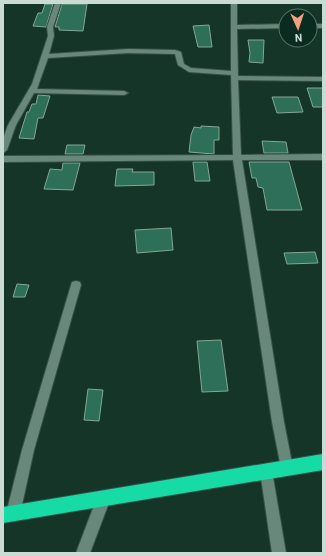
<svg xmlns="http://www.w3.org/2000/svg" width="326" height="556" viewBox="0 0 326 556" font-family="Barlow,sans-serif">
  <rect width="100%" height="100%" fill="#153529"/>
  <g fill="#2d6f58" stroke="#84a697">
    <path d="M45,4H53L46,27L33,26L38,13H42Z"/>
    <path d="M62,4H87L83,31L59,30V27H55Z"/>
    <path d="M209,25L212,47H198L193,26Z"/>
    <path d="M248,40H264L263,63L249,62L250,53Z"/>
    <path d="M307,88H323V107H313Z"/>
    <path d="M38,95L50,96L43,118H38L34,139L19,138L27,112H29L32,104H36Z"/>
    <path d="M272,97H298L303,112L277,113Z"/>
    <path d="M201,126L219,127V140H214V154L189,152L191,135L194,127L201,128Z"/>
    <path d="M262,141L286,142L288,153H264Z"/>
    <path d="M67,145H85L83,154H65Z"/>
    <path d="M193,162H207L210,181H195Z"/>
    <path d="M249,162H289L302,210H267L263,188L258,187L256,178H252Z"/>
    <path d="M63,163H80L73,190L44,189L50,169L62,170Z"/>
    <path d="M117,169H133L132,172H154V185L115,186Z"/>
    <path d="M171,228L173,250L137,253L135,230Z"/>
    <path d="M315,252L318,263L287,264L284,253Z"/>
    <path d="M17,284L29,285L25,297H13Z"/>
    <path d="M221,340L228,391L202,392L197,341Z"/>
    <path d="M88,389L103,390L99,421L84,420Z"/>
  </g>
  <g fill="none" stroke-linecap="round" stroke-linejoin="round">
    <g stroke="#385148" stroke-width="2">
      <g id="minor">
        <path d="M55,3H61L53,27L54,36L49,54L128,49L175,50L181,52L184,64L191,68L231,71V3H237V25L286,24V28L237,29L238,76L323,77V81L238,80L241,155L323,154V160H242L284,422L293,468L292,473L287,474L282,473L281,468L272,422L233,160L3,162V156L233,155L231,75L189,72L178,65L175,54L128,53L48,58L37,89L124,91L128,93L124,95L34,93L16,125L7,150L3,153V139L8,125L32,84L48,36L47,27Z"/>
        <rect x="310" y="24" width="13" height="4"/>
        <path d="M76,281L80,282L81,285L34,450L20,514L18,519L13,521L8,519L6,514L22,450L71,285L72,282Z"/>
        <path d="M266,465L271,466L272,471L286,553H272L260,471L261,466Z"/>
        <path d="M103,493L108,495L110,500L90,553H76L98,495Z"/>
      </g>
    </g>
    <g stroke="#385148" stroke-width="2">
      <path id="highway" d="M323,454V470L3,523V507Z"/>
    </g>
    <use href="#minor" fill="#67887a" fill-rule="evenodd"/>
    <use href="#highway" fill="#16dba5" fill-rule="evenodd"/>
  </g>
  <rect width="326" height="556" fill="none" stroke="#c9dbd3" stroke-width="8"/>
  <g transform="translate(298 28) rotate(177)"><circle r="19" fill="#0a2b1f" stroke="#567167"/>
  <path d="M0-3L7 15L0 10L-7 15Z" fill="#f2a17e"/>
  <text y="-6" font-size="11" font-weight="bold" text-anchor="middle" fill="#c9dbd3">N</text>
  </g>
</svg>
